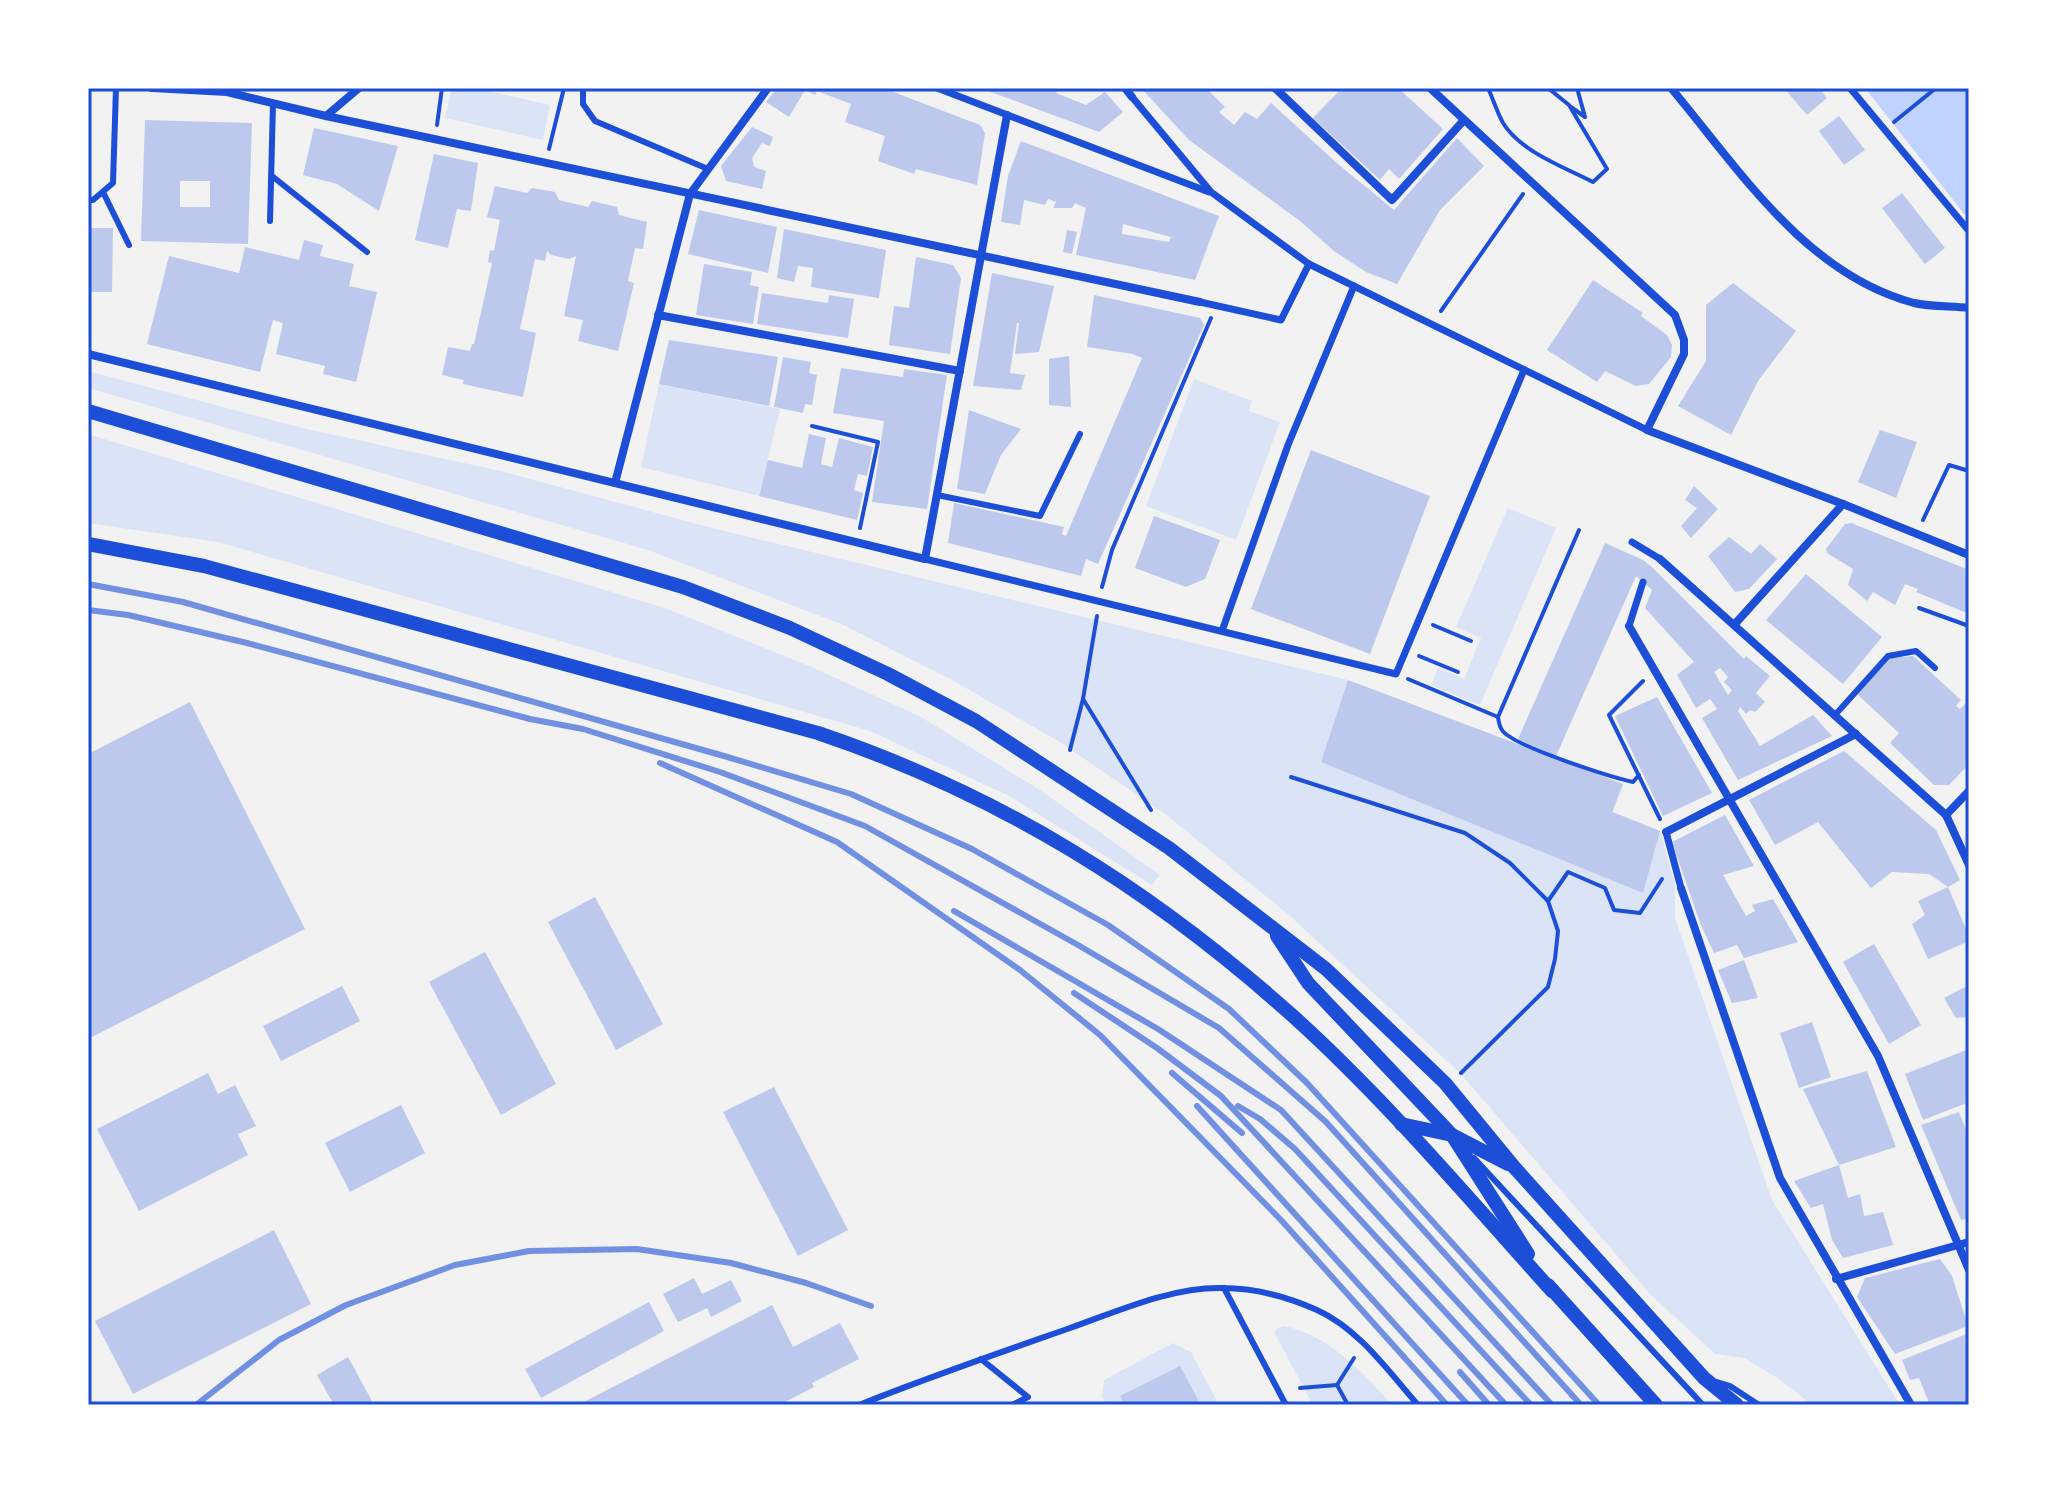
<svg xmlns="http://www.w3.org/2000/svg" width="2057" height="1493" viewBox="0 0 2057 1493" font-family="'Open Sans',sans-serif">
  <rect width="100%" height="100%" fill="#f2f2f2"/>
  <g fill="#dbe4f7">
    <path d="M452,88H475L550,105L543,140L445,118Z"/>
    <path d="M88,371L302,428L501,471L712,528L1348,680L1623,784L1613,812L1660,831L1675,885V918L1772,1200L1900,1405H1812L1779,1379L1744,1358L1715,1354L1650,1294L1461,1074L1290,916L1164,813L1058,741L952,680L841,624L648,550L88,388Z"/>
    <path d="M1194,379L1252,401L1249,411L1280,422L1236,540L1146,506Z"/>
    <path d="M659,384L780,409L759,496L641,467Z"/>
    <path d="M88,434L665,608L814,668L921,717L1040,790L1160,875L1152,885L1009,796L870,731L218,542L88,523Z"/>
    <path d="M1508,508L1556,528L1480,705L1431,685L1438,668L1464,679L1481,638L1456,627Z"/>
    <path d="M1284,1326C1330,1335 1362,1373 1393,1405H1313L1275,1334L1276,1329Z"/>
    <path d="M1173,1343L1191,1352L1219,1405L1120,1396L1124,1405H1107L1102,1397L1104,1380Z"/>
  </g>
  <path fill="#bfd3fe" d="M1865,88H1969V220Z"/>
  <g fill="#bdc9ec" fill-rule="evenodd">
    <path d="M777,88H883L980,125L985,133L977,185L916,169L914,174L878,161L885,136L845,122L851,104L817,91L815,95L805,90L789,117L766,102Z"/>
    <path d="M980,88H1060L1056,93L1086,105L1105,92L1123,112L1099,132Z"/>
    <path d="M1141,88H1206L1225,107L1219,112L1234,125L1245,112L1257,119L1271,103L1339,165L1394,210L1457,138L1484,166L1440,210L1397,284L1366,272L1334,251L1300,221L1189,140Z"/>
    <path d="M1342,88H1398L1443,129L1399,179L1389,169L1380,180L1313,118Z"/>
    <path d="M1784,88H1819L1827,98L1807,115Z"/>
    <path d="M1839,116L1865,150L1844,165L1819,131Z"/>
    <path d="M145,120L252,123L248,244L141,241ZM180,181H210V207H180Z"/>
    <path d="M752,127L773,137L770,146L762,143L752,158L754,167L766,171L762,189L726,181L721,166Z"/>
    <path d="M314,128L398,146L379,211L337,184L303,175Z"/>
    <path d="M1021,141L1219,216L1195,280L1076,255L1086,208L1075,203L1072,208H1053L1056,202L1048,199L1045,205L1024,200L1020,225L1001,222L1008,176ZM1123,224L1171,237L1169,242L1122,234Z"/>
    <path d="M434,154L478,163L471,211L457,209L448,248L415,240Z"/>
    <path d="M495,186L527,193L532,188L555,192L559,200L588,207L592,201L617,207L619,215L647,222L643,249L635,248L628,281L634,283L618,351L578,341L583,320L564,316L576,256L569,259L551,255L547,251L545,261L535,259L520,329L536,333L523,397L463,384L464,380L442,375L448,347L470,351L472,344H474L492,263L488,262L490,250L494,251L500,220L487,217Z"/>
    <path d="M1902,193L1945,248L1925,264L1882,208Z"/>
    <path d="M699,210L777,227L768,273L688,254Z"/>
    <path d="M88,228H113L112,292H88Z"/>
    <path d="M784,229L886,250L879,298L811,287L813,268L798,266L794,282L777,278Z"/>
    <path d="M1067,230L1077,232L1072,254L1063,252Z"/>
    <path d="M304,240L323,245L320,256L354,264L349,286L377,292L356,382L323,374L325,366L276,354L283,323L273,320L260,372L147,344L169,256L239,273L245,247L299,260Z"/>
    <path d="M916,257L953,265L961,278L950,354L889,345L894,306L909,308Z"/>
    <path d="M704,264L752,272L750,285L759,287L753,324L696,315Z"/>
    <path d="M992,273L1054,286L1039,352L1015,354L1019,323H1017L1010,373L1025,375L1021,390L973,386Z"/>
    <path d="M1593,280L1643,313L1641,316L1667,335L1672,345L1671,357L1649,384L1636,386L1605,371L1597,382L1547,350Z"/>
    <path d="M1733,283L1796,331L1758,381L1731,435L1678,406L1706,361V305Z"/>
    <path d="M762,293L828,303L829,295L854,299L848,338L757,324Z"/>
    <path d="M1094,295L1200,318L1204,325L1098,564L1086,559L1081,576L948,543L954,503L1064,527L1062,534L1066,536L1142,358L1133,354L1087,347Z"/>
    <path d="M669,340L778,357L769,406L659,384Z"/>
    <path d="M1069,356L1071,407L1049,405V359Z"/>
    <path d="M783,357L811,362L809,373L817,375L812,405L805,404L803,413L774,407Z"/>
    <path d="M841,368L903,377L904,369L947,375L927,509L872,502L884,421L833,413Z"/>
    <path d="M969,410L1021,429L1001,455L985,494L957,489Z"/>
    <path d="M1880,430L1917,442L1896,498L1858,482Z"/>
    <path d="M809,434L826,438L821,464L832,467L839,438L873,447L867,476L858,474L854,490L863,493L857,520L759,496L768,460L802,468Z"/>
    <path d="M1311,450L1430,496L1370,654L1251,609Z"/>
    <path d="M1694,486L1718,509L1691,538L1681,526L1697,508L1685,500Z"/>
    <path d="M1154,516L1220,540L1205,579L1186,587L1135,568Z"/>
    <path d="M1851,523L1969,570V614L1916,592L1918,589L1905,584L1895,605L1873,592L1867,601L1848,585L1853,569L1827,553L1826,549L1845,524Z"/>
    <path d="M1729,537L1751,554L1760,544L1777,559L1749,589L1735,592L1708,556Z"/>
    <path d="M1605,543L1643,560L1652,567L1744,659L1746,656L1770,676L1756,693L1765,702L1755,712L1750,710L1746,714L1740,707L1738,711L1760,746L1813,715L1832,736L1738,780L1702,718L1717,709L1710,699L1696,708L1677,675L1694,662L1645,608L1652,590L1636,576L1556,756L1518,739ZM1720,668L1728,677L1724,682L1732,690L1728,695L1714,672Z"/>
    <path d="M1806,574L1882,637L1843,684L1766,620Z"/>
    <path d="M1913,656L1961,700L1956,706L1960,709L1969,700V764L1949,785H1934L1890,743L1899,733L1857,694L1890,658Z"/>
    <path d="M1348,680L1623,784L1612,812L1660,831L1643,893L1321,762Z"/>
    <path d="M1657,697L1712,793L1663,816L1615,716Z"/>
    <path d="M190,702L305,929L88,1039V754Z"/>
    <path d="M1844,751L1936,830L1960,880L1948,887L1969,936V941L1928,959L1912,924L1925,915L1918,901L1948,887L1929,874L1892,872L1871,888L1818,822L1775,845L1749,800Z"/>
    <path d="M1725,815L1754,866L1723,875L1746,916L1755,911L1752,905L1773,899L1798,942L1744,958L1737,945L1714,953L1700,923L1672,842Z"/>
    <path d="M595,897L663,1024L616,1050L548,922Z"/>
    <path d="M1874,944L1921,1025L1889,1044L1843,962Z"/>
    <path d="M485,952L556,1084L501,1115L429,982Z"/>
    <path d="M1744,960L1758,998L1732,1003L1718,970Z"/>
    <path d="M1969,985V1017L1956,1018L1944,998Z"/>
    <path d="M342,986L360,1021L281,1061L263,1026Z"/>
    <path d="M1812,1022L1831,1077L1799,1088L1780,1033Z"/>
    <path d="M1969,1049V1102L1923,1120L1905,1074Z"/>
    <path d="M1867,1071L1896,1147L1839,1165L1803,1089Z"/>
    <path d="M208,1073L218,1094L235,1085L256,1126L238,1134L248,1155L139,1211L97,1129Z"/>
    <path d="M774,1087L848,1230L798,1256L723,1112Z"/>
    <path d="M401,1105L425,1153L350,1192L325,1143Z"/>
    <path d="M1959,1112L1969,1138V1218L1961,1220L1921,1125Z"/>
    <path d="M1839,1165L1848,1198L1860,1194L1864,1216L1883,1212L1893,1245L1843,1258L1832,1240L1823,1204L1811,1208L1794,1181Z"/>
    <path d="M274,1230L311,1304L133,1394L95,1321Z"/>
    <path d="M1940,1259L1952,1276L1968,1326L1895,1354L1857,1297L1865,1278Z"/>
    <path d="M694,1278L702,1294L731,1280L742,1301L711,1317L707,1308L678,1322L663,1294Z"/>
    <path d="M649,1302L664,1331L541,1398L525,1369Z"/>
    <path d="M772,1305L793,1347L840,1323L859,1359L812,1383L814,1387L779,1405H578Z"/>
    <path d="M1969,1333V1405H1930L1919,1378L1910,1380L1902,1360Z"/>
    <path d="M348,1357L372,1401L364,1405H334L317,1375Z"/>
    <path d="M1180,1366L1201,1405H1124L1120,1396Z"/>
  </g>
  <g fill="none" stroke-linecap="round" stroke-linejoin="round">
    <g stroke="#1d4ed8" stroke-width="4">
      <path d="M1488,88C1493,99 1497,112 1503,123C1521,152 1564,167 1593,182L1607,169L1569,105L1548,88"/>
      <path d="M1571,107L1585,117L1577,88"/>
      <path d="M1894,122L1936,88"/>
      <path d="M437,125L442,88"/>
      <path d="M549,149L564,88"/>
      <path d="M1441,311L1523,194"/>
      <path d="M812,426L878,442L860,528"/>
      <path d="M1923,520L1949,465L1969,471"/>
      <path d="M1579,530L1498,717C1499,722 1499,726 1502,730C1512,746 1611,777 1633,782L1639,775"/>
      <path d="M1102,587L1112,550L1211,318"/>
      <path d="M1919,608L1969,626"/>
      <path d="M1433,625L1471,641"/>
      <path d="M1419,656L1458,672"/>
      <path d="M1408,679L1498,717"/>
      <path d="M1643,681L1609,715L1660,819"/>
      <path d="M1083,699L1151,810"/>
      <path d="M1070,750L1083,699L1097,616"/>
      <path d="M1291,777L1465,833L1510,863L1548,901L1558,931L1555,959L1548,987L1461,1073"/>
      <path d="M1548,901L1568,872L1605,888L1614,910L1640,913L1662,879"/>
      <path d="M1337,1385L1354,1358"/>
      <path d="M1337,1385L1348,1405"/>
      <path d="M1300,1388L1337,1385"/>
    </g>
    <g stroke="#1d4ed8" stroke-width="6">
      <path d="M583,88V104L595,121L708,169"/>
      <path d="M272,176L367,252"/>
      <path d="M103,192L129,245"/>
      <path d="M88,200H93L113,183L116,88"/>
      <path d="M270,221L273,103"/>
      <path d="M937,495L1040,516L1080,434"/>
      <path d="M1835,715L1888,656L1916,651L1935,668"/>
      <path d="M1474,1158L1703,1405"/>
      <path d="M1224,1288L1286,1405"/>
      <path d="M981,1359L1028,1397L1012,1405"/>
      <path d="M1717,1382L1730,1386L1759,1405"/>
      <path d="M859,1405C929,1377 999,1353 1070,1328C1118,1311 1171,1287 1222,1288C1254,1288 1288,1297 1317,1310C1359,1329 1388,1371 1418,1405"/>
    </g>
    <g stroke="#1d4ed8" stroke-width="7">
      <path d="M937,88L1209,192"/>
      <path d="M1850,88L1969,231"/>
      <path d="M1132,97L1211,192L1309,264L1647,430"/>
      <path d="M1200,302L1281,320L1309,264"/>
      <path d="M1632,542L1660,559"/>
      <path d="M925,559L1396,674L1524,370"/>
      <path d="M1629,626L1643,582"/>
      <path d="M1222,631L1288,445L1354,286"/>
      <path d="M1666,832L1681,888"/>
    </g>
    <g stroke="#1d4ed8" stroke-width="8">
      <path d="M152,88L227,92L326,116L1200,302"/>
      <path d="M1125,88L1132,97"/>
      <path d="M1275,88L1392,200L1464,120"/>
      <path d="M1430,88L1675,315L1684,340V354L1647,430L1843,504L1969,555"/>
      <path d="M1671,88C1739,169 1805,274 1914,303C1931,307 1951,306 1969,308"/>
      <path d="M326,116L359,88"/>
      <path d="M658,315L960,371"/>
      <path d="M88,354L925,559L1007,115"/>
      <path d="M615,483L690,194L768,88"/>
      <path d="M1660,559L1946,815L1969,865"/>
      <path d="M1734,625L1843,504"/>
      <path d="M1629,626L1878,1056L1969,1270"/>
      <path d="M1946,815L1969,791"/>
      <path d="M1666,832L1856,734"/>
      <path d="M1681,888L1780,1178L1911,1405"/>
      <path d="M1836,1279L1969,1242"/>
    </g>
    <g stroke="#1d4ed8" stroke-width="14">
      <path d="M88,411L683,587L790,628L888,674L976,721L1169,848L1326,969L1445,1083L1514,1167L1704,1378L1737,1405"/>
      <path d="M88,544L204,566L818,733C1001,795 1150,888 1294,1017C1387,1101 1468,1198 1552,1291"/>
      <path d="M1277,936L1308,983L1452,1135L1528,1254"/>
      <path d="M1401,1124L1452,1135L1508,1164"/>
      <path d="M1548,1285L1656,1405"/>
    </g>
    <g stroke="#7290e2" stroke-width="6">
      <path d="M88,584L183,602L724,756L851,794L972,849L1108,925L1229,1009L1307,1083L1599,1405"/>
      <path d="M88,610L128,615L247,643L530,719L583,729L720,772L865,826L1078,945L1219,1028L1326,1122L1581,1405"/>
      <path d="M660,763L837,842L1020,970L1100,1035L1281,1220L1447,1405"/>
      <path d="M954,911L1158,1029L1281,1110L1552,1405"/>
      <path d="M1074,993L1157,1048L1221,1096L1506,1405"/>
      <path d="M1172,1073L1242,1133"/>
      <path d="M1197,1106L1468,1405"/>
      <path d="M1238,1106L1260,1119L1295,1149L1531,1405"/>
      <path d="M1460,1372L1489,1405"/>
      <path d="M196,1405L279,1340L346,1305L455,1265L529,1251L637,1249L731,1263L806,1283L871,1306"/>
    </g>
  </g>
  <rect width="2057" height="1493" fill="none" stroke="#ffffff" stroke-width="180"/>
  <rect x="90" y="90" width="1877" height="1313" fill="none" stroke="#1d4ed8" stroke-width="3"/>
</svg>
